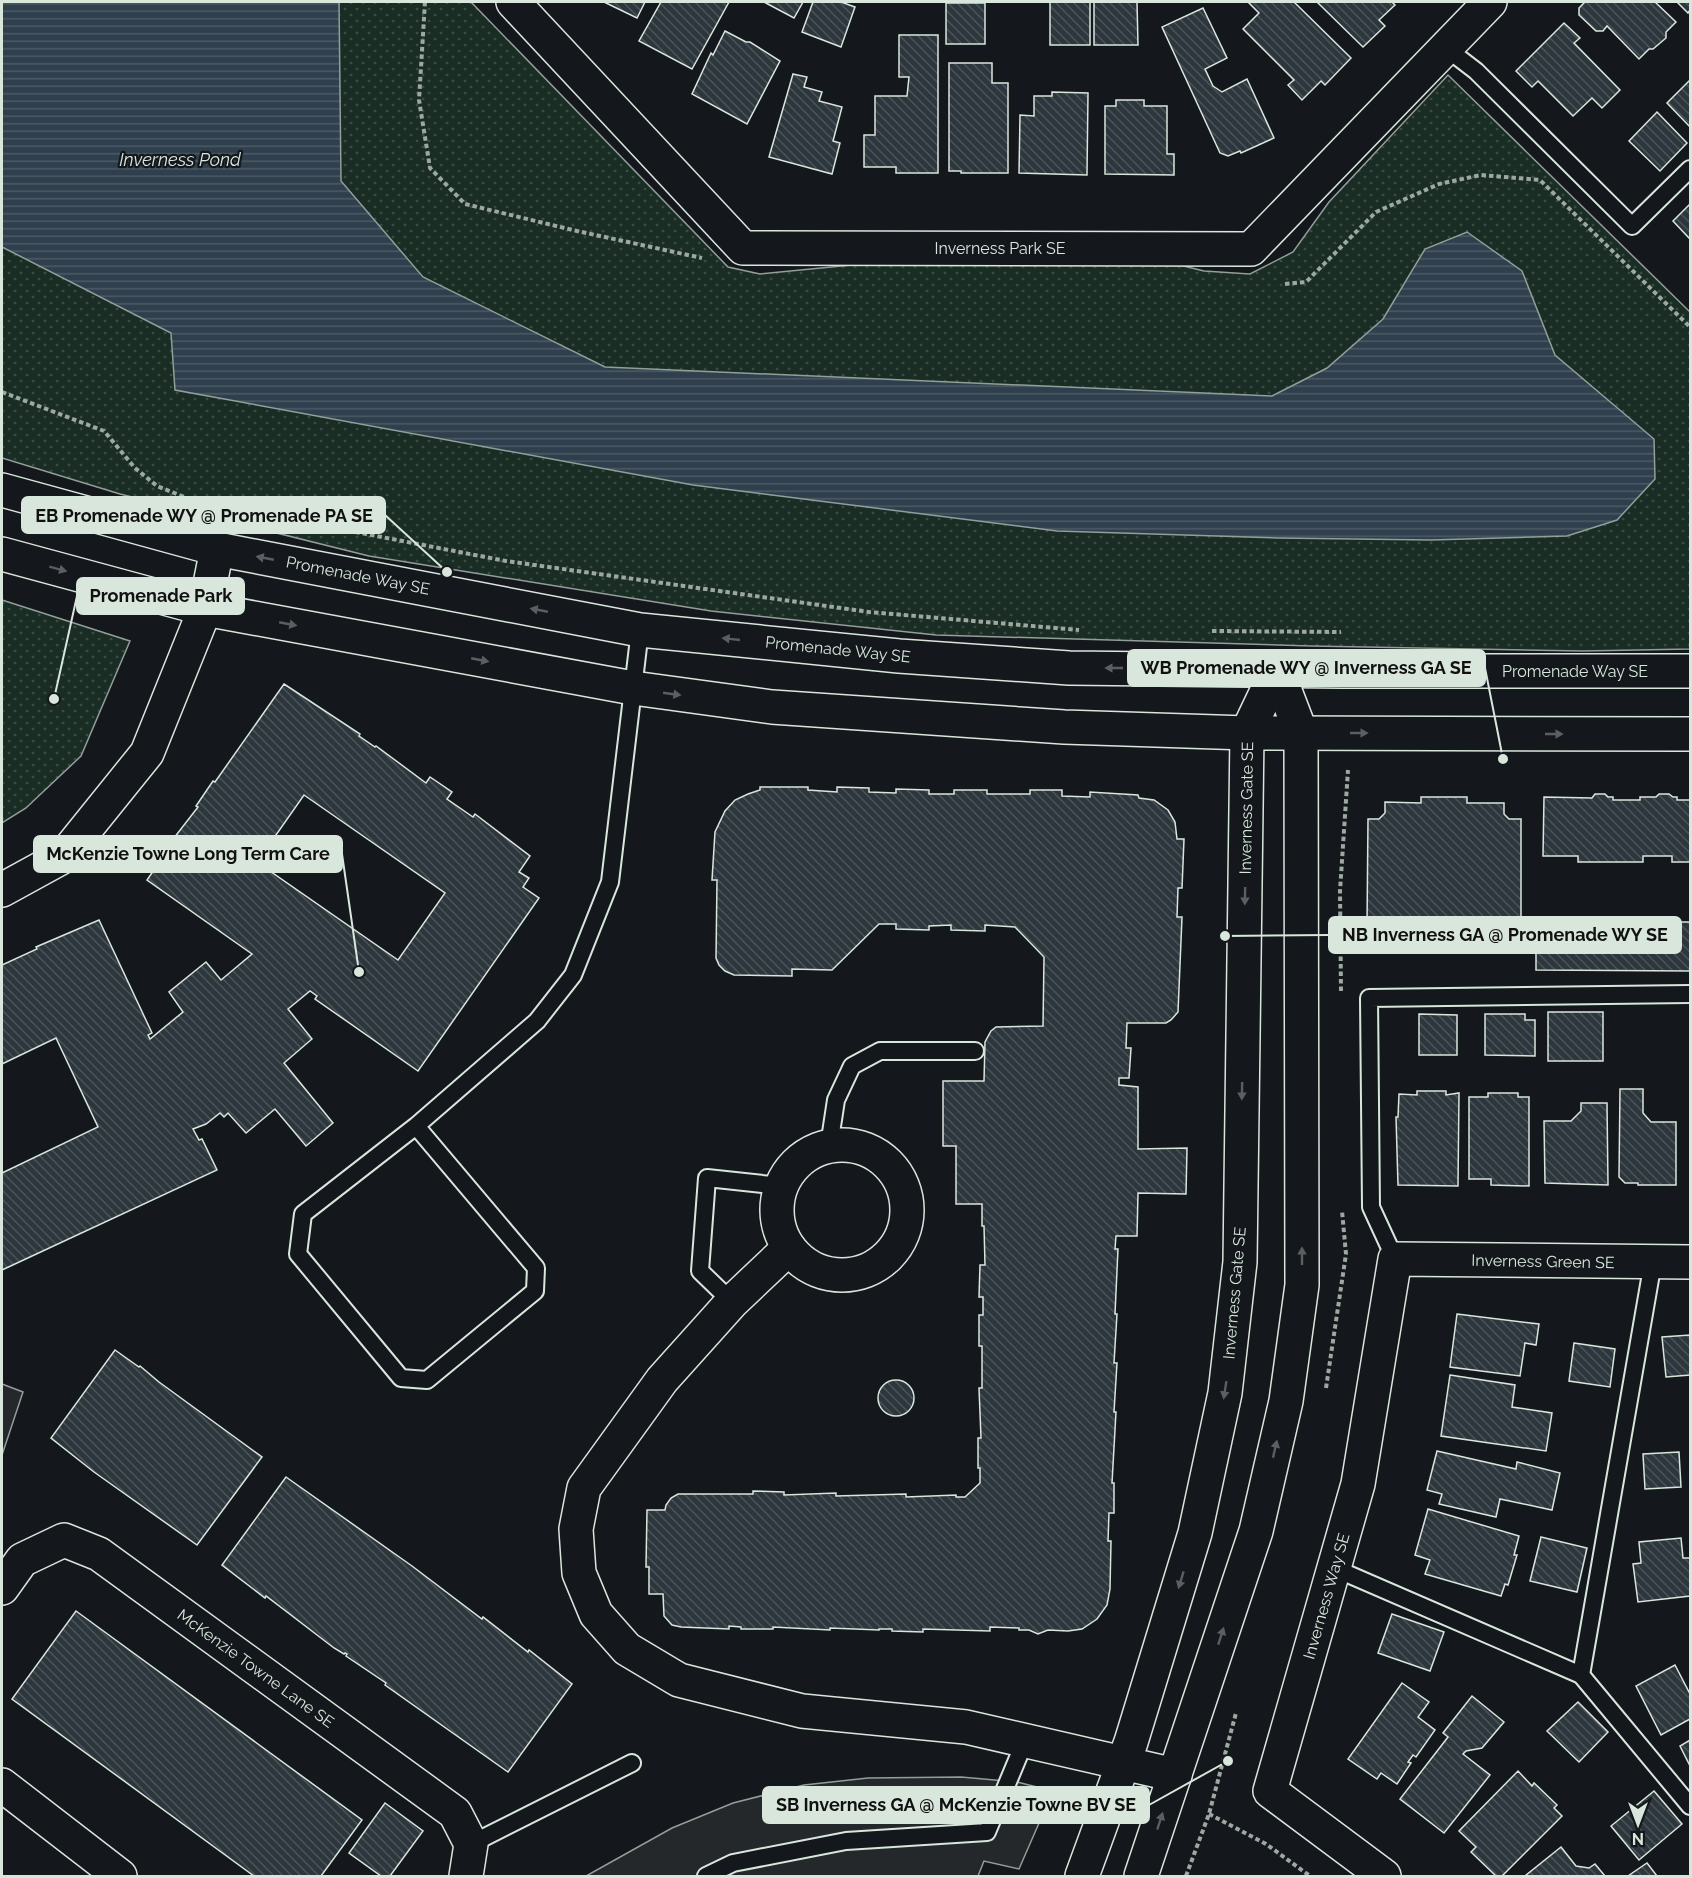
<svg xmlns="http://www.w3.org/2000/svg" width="1692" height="1878" viewBox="0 0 1692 1878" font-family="Raleway,sans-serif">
  <defs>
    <pattern id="park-dots" width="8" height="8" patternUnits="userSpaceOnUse" patternTransform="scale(1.5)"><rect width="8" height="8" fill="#1a2d24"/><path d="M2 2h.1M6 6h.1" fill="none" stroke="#3b4b43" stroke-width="1.8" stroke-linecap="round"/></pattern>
    <pattern id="water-rules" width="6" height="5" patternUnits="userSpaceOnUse" patternTransform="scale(1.5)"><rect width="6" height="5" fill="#2f3f4d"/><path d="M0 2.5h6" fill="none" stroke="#4c5b66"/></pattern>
    <pattern id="building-back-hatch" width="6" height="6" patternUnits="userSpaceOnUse" patternTransform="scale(1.5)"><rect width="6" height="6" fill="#2c363c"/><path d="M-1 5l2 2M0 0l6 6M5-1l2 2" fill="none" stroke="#4a5358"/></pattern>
  </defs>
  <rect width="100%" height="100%" fill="#14181c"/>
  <g fill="url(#park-dots)" stroke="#939e99" stroke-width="1.5">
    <path d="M2,2H471L728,267L760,274L903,260H1159L1204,271L1250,274L1293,252L1329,202L1448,75L1690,312V649L1583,651L1311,646L936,635L711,611L369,556L120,494L2,458Z"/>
    <path d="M2,600L130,641L81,756L26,808L2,823Z"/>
  </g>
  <g fill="#24282b" stroke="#939e99" stroke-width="1.5">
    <path d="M2,1384L23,1392L2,1455Z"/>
    <path d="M961,1777L1017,1782L1053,1791L1019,1869L984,1861L978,1876H586L672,1828L733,1803L804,1785L868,1778Z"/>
  </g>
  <path fill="url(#water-rules)" stroke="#939e99" stroke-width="1.5" d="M2,2H339L341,181L423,277L605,367L1272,396L1327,368L1383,319L1425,249L1467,232L1522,271L1555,355L1654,439L1655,479L1617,520L1567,536L1431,540L1277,538L1057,531L693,485L175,390L171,333L2,247Z"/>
  <g fill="url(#building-back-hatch)" stroke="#d8e6dc" stroke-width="1.5" fill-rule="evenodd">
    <path d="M604,2H645L637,18Z"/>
    <path d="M661,2H729L692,69L639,41Z"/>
    <path d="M764,2H803L794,18Z"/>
    <path d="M813,2H841L855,7L841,47L802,32Z"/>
    <rect x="1050" y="2" width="40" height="43"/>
    <path d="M1094,2H1137L1138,45H1094Z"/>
    <path d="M1248,2H1294L1351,58L1325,85L1321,81L1302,100L1288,85L1294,80L1243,29L1259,13Z"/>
    <path d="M1317,2H1392L1395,5L1379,20L1385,26L1363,47Z"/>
    <path d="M1585,2H1655L1676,22L1666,32V38L1653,49H1649L1639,59L1607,26L1603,31H1596L1579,15V8Z"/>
    <path d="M1677,2H1690V10L1688,13Z"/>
    <rect x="946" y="3" width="39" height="41"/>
    <path d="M1203,8L1227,58L1205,69L1213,86L1222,92L1247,79L1274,138L1241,153L1240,151L1228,156L1220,153L1162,27Z"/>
    <path d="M1564,23L1580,38L1574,43L1620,90L1602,108L1592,98L1573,116L1538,81L1532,87L1516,71Z"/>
    <path d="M725,31L746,42H750L780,61L747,124L692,94L711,53L713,55Z"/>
    <path d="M899,35H938V173H896V167H864V135H875V96H907L909,77H899Z"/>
    <path d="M949,63H992V83H1008V173H961V171H949Z"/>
    <path d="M793,74L807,77L804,87L822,92L819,101L842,107L833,141L840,143L832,174L769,157Z"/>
    <path d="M1690,80V127L1667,103Z"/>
    <path d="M1052,92L1088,93L1087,175L1019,173L1020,115L1034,116V96H1052Z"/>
    <path d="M1116,100H1144V106H1167V154H1174V175L1105,174V106H1116Z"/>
    <path d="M1657,112L1687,143L1660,171L1629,141Z"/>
    <path d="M1690,204V239L1673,221Z"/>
    <path d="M284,684L360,734L359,736L375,747L376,746L426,783L430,777L452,792L447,799L473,817L475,814L530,856L519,872L529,878L523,887L539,898L418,1071L315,999L317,996L310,991L288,1009L312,1039L284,1063L333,1123L306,1146L275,1109L246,1133L228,1113L224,1117L220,1113L206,1124L193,1129L199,1140L202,1139L217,1170L2,1270V1173L98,1127L56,1038L2,1064V965L37,949L36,947L99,920L152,1033L148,1035L150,1039L183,1012L169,992L206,962L221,980L252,954L147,880L169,848L167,847L198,807L196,806L213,781L215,782ZM304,795L445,893L398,960L257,862Z"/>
    <path d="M760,787H808V790L837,792V787L869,788V792L896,793V789L929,790V794H954V790H987V794H1030V790H1062V796L1090,797V792L1138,795L1139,798L1154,800L1168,810L1175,822L1177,839H1184L1182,888H1178L1177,917H1182L1178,1012L1171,1020L1166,1023H1127L1126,1048H1131L1129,1078H1119V1085L1138,1087V1149L1187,1148L1186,1194L1138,1193L1137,1236H1116L1115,1249H1118L1115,1314H1117L1114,1363H1117L1114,1412H1116L1112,1483H1114V1513H1109L1108,1541H1111L1110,1589L1107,1605L1097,1619L1082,1629L1068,1631L1048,1630L1038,1634L1029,1630H1019V1628L990,1627V1631L923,1629V1632L892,1631V1629H879V1630L830,1628V1630L773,1627V1629H741V1627L729,1626V1629L681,1627L672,1625L664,1616L663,1594H649V1567H646L647,1510H665L666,1505L671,1498L678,1494H753V1491L784,1492V1495L836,1493V1496L906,1494V1497L956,1495V1497H965L980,1483V1468H978V1438H981L979,1388H982V1346H979V1315H983V1297H979L980,1265H985L984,1226H982V1204H956V1146H943V1081H984L985,1042L991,1031L996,1027L1043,1026L1044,957L1015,927L985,925V931L951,930V925L929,926V930L896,929V924H879L832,970L792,969V976L734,975L725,971L719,965L716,958L717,880H712L715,832L725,811L735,800L748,794L760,790Z"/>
    <path d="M1595,794H1605L1608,797H1613V800H1640V797H1656L1659,794H1669L1673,797H1677V800H1690V862H1672V856H1643V862H1578V856H1543L1544,797L1592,798Z"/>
    <path d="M1421,797H1467V803H1504V814L1509,819H1521V926H1473V929H1415V926L1367,925L1368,819H1379L1385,813V802L1421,803Z"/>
    <path d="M1643,922H1690V971L1536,970V928H1549V927H1643Z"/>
    <rect x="1548" y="1012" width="55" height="49"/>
    <path d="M1419,1014L1457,1015V1055H1419Z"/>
    <path d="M1485,1014H1525V1020H1535V1056L1485,1055Z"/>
    <path d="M1620,1089H1643V1113L1651,1122H1676V1185H1638V1183H1625L1619,1177Z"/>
    <path d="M1417,1091H1446V1095L1459,1093L1458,1186L1398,1185L1396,1117H1398L1399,1094L1417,1095Z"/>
    <path d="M1488,1093H1518V1097H1529V1186L1491,1185V1179H1469V1097H1488Z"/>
    <path d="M1581,1103H1607L1608,1185L1545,1183L1544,1121H1571L1581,1111Z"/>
    <path d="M1457,1314L1539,1324L1536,1345L1525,1343L1520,1376L1450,1367Z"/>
    <path d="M1690,1335V1375L1666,1377L1662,1337Z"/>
    <path d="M1574,1343L1615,1349L1610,1387L1569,1381Z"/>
    <path d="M115,1350L139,1367L140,1366L159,1382L262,1457L197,1545L94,1472L51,1438Z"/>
    <path d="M1450,1375L1515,1385L1512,1407L1552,1413L1546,1451L1441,1436Z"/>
    <circle cx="896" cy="1398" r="18"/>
    <path d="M1437,1451L1516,1469L1517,1462L1560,1473L1552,1510L1500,1499L1496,1517L1439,1504L1442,1494L1427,1490Z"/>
    <path d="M1679,1452L1681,1487L1645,1489L1643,1454Z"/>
    <path d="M286,1477L412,1566L482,1619L483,1617L528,1652L529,1650L572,1684L508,1772L385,1685L386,1683L346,1656L347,1654L345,1653L344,1654L334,1648L266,1596L265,1598L222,1565Z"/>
    <path d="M1428,1509L1519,1536L1514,1555H1517L1508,1585L1505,1584L1501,1596L1425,1574L1430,1560L1415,1555Z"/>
    <path d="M1541,1537L1587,1548L1577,1592L1530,1581Z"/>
    <path d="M1681,1538L1683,1558H1690V1596L1638,1602L1633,1564L1641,1563L1639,1542Z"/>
    <path d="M76,1611L362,1820L321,1876H254L12,1699Z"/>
    <path d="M1392,1614L1444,1632L1430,1671L1378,1653Z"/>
    <path d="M1675,1665L1690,1694V1719L1661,1735L1636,1686Z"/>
    <path d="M1402,1683L1429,1702L1418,1717L1435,1730L1416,1757L1413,1755L1408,1762L1411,1763L1397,1784L1381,1773L1377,1779L1348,1759Z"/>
    <path d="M1472,1696L1504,1722L1482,1748L1466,1751L1463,1754L1490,1775L1444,1833L1400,1799L1448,1737L1443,1733Z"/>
    <path d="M1578,1702L1608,1732L1579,1762L1547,1731Z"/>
    <path d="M1690,1740V1766L1680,1746Z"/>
    <path d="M1518,1771L1532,1786L1534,1783L1557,1805L1554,1808L1562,1816L1502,1876H1496L1471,1852L1476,1847L1459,1831Z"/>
    <path d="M1654,1791L1682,1824L1639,1860L1611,1826Z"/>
    <path d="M385,1803L423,1831L390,1876H381L349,1853Z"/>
    <path d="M1561,1847L1576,1866L1589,1868L1595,1864L1605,1876H1525Z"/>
    <path d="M1647,1863L1657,1876H1628Z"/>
  </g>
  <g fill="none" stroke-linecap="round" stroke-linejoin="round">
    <g stroke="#d8e6dc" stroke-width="20">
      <g id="lane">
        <path d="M1446,48L1476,71L1632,226L1690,169"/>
        <path d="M416,1126L536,1268L535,1291L427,1380L401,1378L298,1254L303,1214L416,1126L537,1021L573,975L610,882L640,630"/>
        <path d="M829,1146L836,1100L852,1066L880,1051H975"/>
        <path d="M1395,1259L1371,1207L1369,998L1690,994"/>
        <path d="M732,1302L700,1271L707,1178L781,1186"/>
        <path d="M1334,1568L1581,1675L1690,1806"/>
        <path d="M1581,1675L1653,1262"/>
        <path d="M471,1844L632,1763"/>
        <path d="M706,1876L733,1863L846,1841L987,1832L1025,1741"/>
      </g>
    </g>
    <g stroke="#d8e6dc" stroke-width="36">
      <g id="street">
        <path d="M513,2L743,248L1251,249L1490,2"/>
        <path d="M2,890L64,856L147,753L205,609L217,549"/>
        <circle cx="842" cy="1210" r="65"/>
        <path d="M789,1248L732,1302L662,1380L584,1488L576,1529L579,1573L596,1614L627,1649L679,1680L802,1711L966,1727L1175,1775"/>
        <path d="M2,1588L22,1560L64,1540L99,1554L455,1813L471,1844L466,1876"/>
        <path d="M2,1785L120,1876"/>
        <path d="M1384,1876L1270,1791L1358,1484L1395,1259L1690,1262"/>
      </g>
    </g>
    <g stroke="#d8e6dc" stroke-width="36">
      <g id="secondary">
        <path d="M2,490L217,549L640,630L899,656L1069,668L1343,671H1690"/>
        <path d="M2,554L205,609L633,688L772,707L1064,727L1247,733L1690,734"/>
        <path d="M1082,1876L1131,1742L1195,1533L1225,1393L1240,1262L1247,733L1277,670"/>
        <path d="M1141,1876L1256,1531L1286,1401L1302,1285L1301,733L1277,670"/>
      </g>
    </g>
    <g stroke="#9da8a2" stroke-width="4" stroke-dasharray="4.5 3" stroke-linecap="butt">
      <path d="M425,2L419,100L430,168L465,204L577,231L702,258"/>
      <path d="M1285,284L1306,282L1376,212L1439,184L1481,175L1540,180L1690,327"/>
      <path d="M2,392L104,431L135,468L157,486L189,499L205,503L506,561L869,612L1079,630"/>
      <path d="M1212,631L1341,632"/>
      <path d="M1341,991L1340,891L1348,770"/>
      <path d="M1326,1388L1346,1254L1342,1211"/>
      <path d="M1209,1814L1266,1844L1310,1876"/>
      <path d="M1186,1876L1209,1814L1236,1713"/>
    </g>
    <use href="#lane" stroke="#14181c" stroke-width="16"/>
    <use href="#street" stroke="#14181c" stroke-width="33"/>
    <use href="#secondary" stroke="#14181c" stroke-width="33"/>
  </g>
  <defs><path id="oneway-solid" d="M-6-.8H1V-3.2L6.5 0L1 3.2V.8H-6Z" transform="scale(1.5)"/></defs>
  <g fill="#59605f">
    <use href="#oneway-solid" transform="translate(265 558) rotate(-169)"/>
    <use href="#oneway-solid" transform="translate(58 569) rotate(15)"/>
    <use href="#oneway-solid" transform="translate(539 610) rotate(-169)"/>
    <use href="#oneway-solid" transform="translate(288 624) rotate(11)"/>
    <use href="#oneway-solid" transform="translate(731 639) rotate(-174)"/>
    <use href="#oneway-solid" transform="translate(480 660) rotate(11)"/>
    <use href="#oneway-solid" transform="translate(1114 668) rotate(-180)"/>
    <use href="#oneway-solid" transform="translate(672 694) rotate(8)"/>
    <use href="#oneway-solid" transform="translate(1359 733)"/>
    <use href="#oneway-solid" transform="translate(1554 734)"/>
    <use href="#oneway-solid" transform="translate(1245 896) rotate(91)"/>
    <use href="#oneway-solid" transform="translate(1242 1091) rotate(91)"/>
    <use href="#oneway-solid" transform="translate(1302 1256) rotate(-90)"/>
    <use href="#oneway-solid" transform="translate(1225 1390) rotate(99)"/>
    <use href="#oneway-solid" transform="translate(1275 1449) rotate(-77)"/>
    <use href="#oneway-solid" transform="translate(1181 1580) rotate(107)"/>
    <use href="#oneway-solid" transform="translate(1221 1636) rotate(-72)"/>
    <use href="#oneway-solid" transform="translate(1160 1821) rotate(-72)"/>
  </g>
  <g text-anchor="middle" stroke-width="4.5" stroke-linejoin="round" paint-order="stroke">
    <g font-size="16" fill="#d8e6dc" stroke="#14181c">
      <text x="1000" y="254">Inverness Park SE</text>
      <text transform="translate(358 575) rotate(11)" y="6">Promenade Way SE</text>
      <text transform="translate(838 649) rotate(6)" y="6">Promenade Way SE</text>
      <text x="1575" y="677">Promenade Way SE</text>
      <text transform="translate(1246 808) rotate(-89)" y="6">Inverness Gate SE</text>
      <text transform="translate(1543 1261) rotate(1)" y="6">Inverness Green SE</text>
      <text transform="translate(1234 1293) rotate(-85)" y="6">Inverness Gate SE</text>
      <text transform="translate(1326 1596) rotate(-74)" y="6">Inverness Way SE</text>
      <text transform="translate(256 1668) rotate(36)" y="6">McKenzie Towne Lane SE</text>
    </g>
    <g font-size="18" font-style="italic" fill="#d8e6dc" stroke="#14181c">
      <text x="180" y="166">Inverness Pond</text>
    </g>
  </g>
  <path fill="none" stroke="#d8e6dc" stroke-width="2" d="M447 572L385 515M54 699L77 596M1503 759L1485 668M359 972L342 854M1225 936L1329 935M1228 1761L1149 1805"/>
  <g fill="#d8e6dc" stroke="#14181c" stroke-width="2">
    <circle cx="447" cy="572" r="6"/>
    <circle cx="54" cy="699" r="6"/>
    <circle cx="1503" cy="759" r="6"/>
    <circle cx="359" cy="972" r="6"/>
    <circle cx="1225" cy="936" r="6"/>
    <circle cx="1228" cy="1761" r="6"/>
  </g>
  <g fill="#d8e6dc" stroke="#d8e6dc" stroke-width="2">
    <rect x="22" y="497" width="363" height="36" rx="6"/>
    <rect x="77" y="578" width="167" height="36" rx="6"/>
    <rect x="1128" y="650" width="357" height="36" rx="6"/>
    <rect x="34" y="836" width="308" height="36" rx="6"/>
    <rect x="1329" y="917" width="352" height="36" rx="6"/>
    <rect x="763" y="1787" width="386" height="36" rx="6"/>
  </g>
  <g font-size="18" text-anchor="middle" font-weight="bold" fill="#111">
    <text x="204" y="522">EB Promenade WY @ Promenade PA SE</text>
    <text x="161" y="602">Promenade Park</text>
    <text x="1306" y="674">WB Promenade WY @ Inverness GA SE</text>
    <text x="188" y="860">McKenzie Towne Long Term Care</text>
    <text x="1505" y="941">NB Inverness GA @ Promenade WY SE</text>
    <text x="956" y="1811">SB Inverness GA @ McKenzie Towne BV SE</text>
  </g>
  <rect width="1692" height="1878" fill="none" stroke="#d8e6dc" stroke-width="6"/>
  <g transform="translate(1638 1824) rotate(180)" stroke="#14181c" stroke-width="4.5" paint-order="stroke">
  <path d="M0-4.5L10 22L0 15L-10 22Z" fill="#d8e6dc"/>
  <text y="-9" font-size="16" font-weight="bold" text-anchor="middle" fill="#d8e6dc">N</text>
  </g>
</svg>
